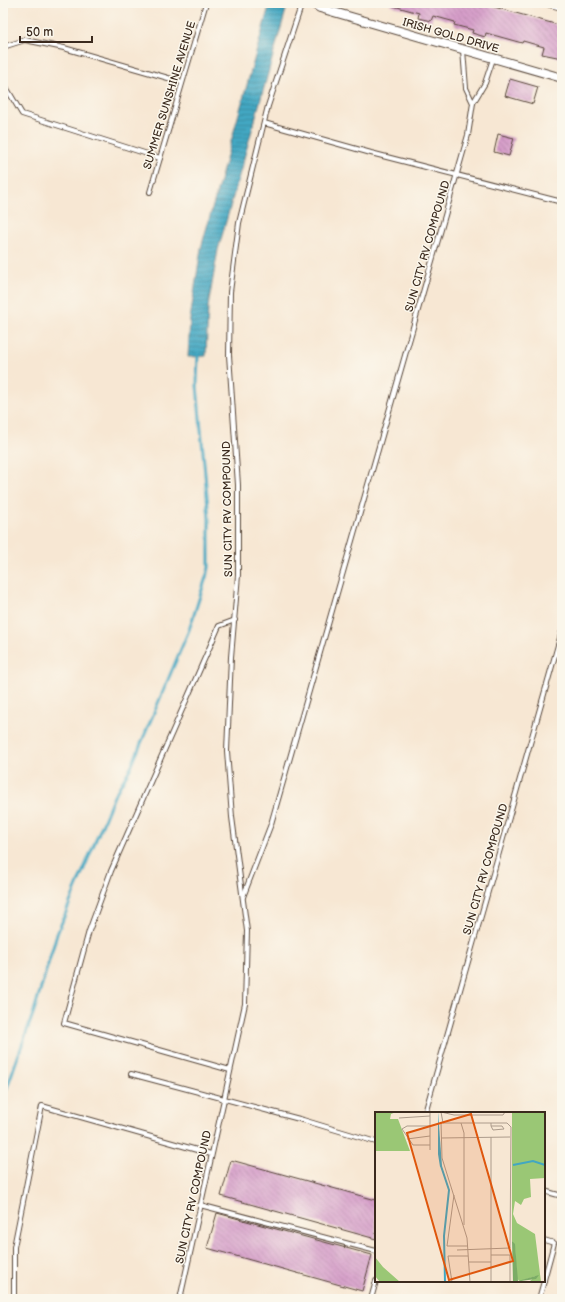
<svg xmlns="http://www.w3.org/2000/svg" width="565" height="1302" viewBox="0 0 565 1302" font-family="'Balsamiq Sans',sans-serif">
  <defs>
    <pattern id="water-rules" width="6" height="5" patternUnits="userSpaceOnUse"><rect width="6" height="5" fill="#42a7c2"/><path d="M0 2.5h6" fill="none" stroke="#38889d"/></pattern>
    <pattern id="building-back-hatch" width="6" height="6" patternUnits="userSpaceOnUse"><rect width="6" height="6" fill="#d49ac8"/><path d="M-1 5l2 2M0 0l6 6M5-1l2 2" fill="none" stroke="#ad7ea2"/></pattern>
  </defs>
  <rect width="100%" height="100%" fill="#fbf7ec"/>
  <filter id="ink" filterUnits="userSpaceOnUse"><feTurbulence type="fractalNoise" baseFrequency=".025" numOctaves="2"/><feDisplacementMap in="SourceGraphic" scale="8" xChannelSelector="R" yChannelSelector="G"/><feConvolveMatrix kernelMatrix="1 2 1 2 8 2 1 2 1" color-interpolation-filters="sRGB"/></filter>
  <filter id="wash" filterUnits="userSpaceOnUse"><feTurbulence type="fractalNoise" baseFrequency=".012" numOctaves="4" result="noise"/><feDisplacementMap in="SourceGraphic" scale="16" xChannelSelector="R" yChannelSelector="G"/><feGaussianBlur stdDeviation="0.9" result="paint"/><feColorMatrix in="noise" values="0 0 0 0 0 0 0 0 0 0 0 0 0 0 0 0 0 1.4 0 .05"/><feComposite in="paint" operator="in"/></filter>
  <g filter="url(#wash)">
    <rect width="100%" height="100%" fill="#f7e7d3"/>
    <path fill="url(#water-rules)" stroke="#3e6870" d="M270,3H288L218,250L208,307L206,356L188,357L190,319L201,248Z"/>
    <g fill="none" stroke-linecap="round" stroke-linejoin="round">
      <path stroke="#42a7c2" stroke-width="3" d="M3,1099L34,1011L57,934L114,796L131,767L189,630L209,568V519L197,385L198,353"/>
    </g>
    <g id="blocks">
      <g fill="url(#building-back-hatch)">
        <path d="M390,3H480L562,26V58L542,54L544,47L523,41L522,43L486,33L485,37L472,33L473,30L454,25L455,22L433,16L431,21L418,18L419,13L390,5Z"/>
        <path d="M510,79L538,87L533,104L505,96Z"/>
        <path d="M498,134L514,138L509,156L494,152Z"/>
        <path d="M231,1160L376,1200V1239L221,1196Z"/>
        <path d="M217,1213L372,1255L362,1291L207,1248Z"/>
      </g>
    </g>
  </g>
  <g filter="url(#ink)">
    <use href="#blocks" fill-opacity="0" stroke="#574639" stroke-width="1"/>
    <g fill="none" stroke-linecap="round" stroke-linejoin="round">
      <g stroke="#574639" stroke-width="6">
        <g id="service">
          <path d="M3,47L25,40L64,48L182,82"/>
          <path d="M3,82L22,114L160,158"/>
          <path d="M473,103L485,83L493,59"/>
          <path d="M264,123L371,153L562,202"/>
          <path d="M150,192L206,3"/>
          <path d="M243,897L271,824L468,135L473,103L466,88L463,50"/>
          <path d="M230,1070L64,1023L89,931L111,871L219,626L235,620"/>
          <path d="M131,1074L303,1120L376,1142"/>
          <path d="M425,1113L562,631"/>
          <path d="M544,1191L562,1196"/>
          <path d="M200,1205L376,1251"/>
          <path d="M544,1240L554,1243L544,1280"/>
          <path d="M14,1299V1247L42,1106L211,1154"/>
          <path d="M180,1299L245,1004L247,931L232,817L227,751L231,657L238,575V485L229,355L230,292L239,223L268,106L302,3"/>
          <path d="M371,1299L376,1281"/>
          <path d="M539,1299L544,1281"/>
        </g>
      </g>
      <g stroke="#574639" stroke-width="10">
        <g id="minor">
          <path d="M312,3L320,8L562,78"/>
          <path d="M550,3L562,6"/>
        </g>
      </g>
      <use href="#service" stroke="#fff" stroke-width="4"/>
      <use href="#minor" stroke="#fff" stroke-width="8"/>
    </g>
  </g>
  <g text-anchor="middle" stroke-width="3" stroke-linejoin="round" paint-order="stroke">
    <g font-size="11" fill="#3b2a1e" stroke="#fbf7ec">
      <text transform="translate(451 35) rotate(16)" y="4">IRISH GOLD DRIVE</text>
      <text transform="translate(169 95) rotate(-73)" y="4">SUMMER SUNSHINE AVENUE</text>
      <text transform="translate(427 246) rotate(-74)" y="4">SUN CITY RV COMPOUND</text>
      <text transform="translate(227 509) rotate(-91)" y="4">SUN CITY RV COMPOUND</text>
      <text transform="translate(485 869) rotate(-74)" y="4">SUN CITY RV COMPOUND</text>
      <text transform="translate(193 1197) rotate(-78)" y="4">SUN CITY RV COMPOUND</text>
    </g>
  </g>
  <g transform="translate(375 1112)">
    <rect width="170" height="170" fill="#f7e7d3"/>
    <path d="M0,0H21L16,2L15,7H0ZM137,0H170V66L155,67L156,85L149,87L146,93L140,89L138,102L142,111L160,122L166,170H149L155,169L161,164L145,169L142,167L140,136L137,129ZM0,145L8,155L25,170H5L0,164Z" fill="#9ac775"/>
    <path d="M137,129L140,132L143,169L164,163L161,167L138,170Z" fill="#7bac66"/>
    <path d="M0,7H23L35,39H0Z" fill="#9ac775"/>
    <path d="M63,0L67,54L65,55L63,42Z" fill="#42a7c2"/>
    <path fill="none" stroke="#42a7c2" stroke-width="2" d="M138,53L158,49L170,53M66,54L74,78L69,124L70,170"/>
    <path fill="none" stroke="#ac9b8b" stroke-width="1" d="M55,0V38M66,0L68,11H132L136,15L135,136L82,138M66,0L79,3H128L130,0M24,6L55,4M66,10L67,46L92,126L95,170M86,11L89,21V113M116,11V14H127L129,17L118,18L116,14M66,26L135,25M32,27L55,24M55,33H38L27,17L32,14H55M79,83L72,134H93M116,143H135V170M94,150H116M77,170L73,144H93M116,170V25"/>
    <path fill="#df570d" fill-opacity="0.15" stroke="#df570d" stroke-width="2" d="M96,2L138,149L74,168L32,21Z"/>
    <rect width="170" height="170" fill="none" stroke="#3b2a1e" stroke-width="2"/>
  </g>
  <rect width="565" height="1302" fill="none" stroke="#fbf7ec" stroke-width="16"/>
  <path d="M20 36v6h72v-6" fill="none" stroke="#3b2a1e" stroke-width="2"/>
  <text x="26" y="36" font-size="12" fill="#3b2a1e" stroke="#fbf7ec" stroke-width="3" paint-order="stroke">50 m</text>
</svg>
